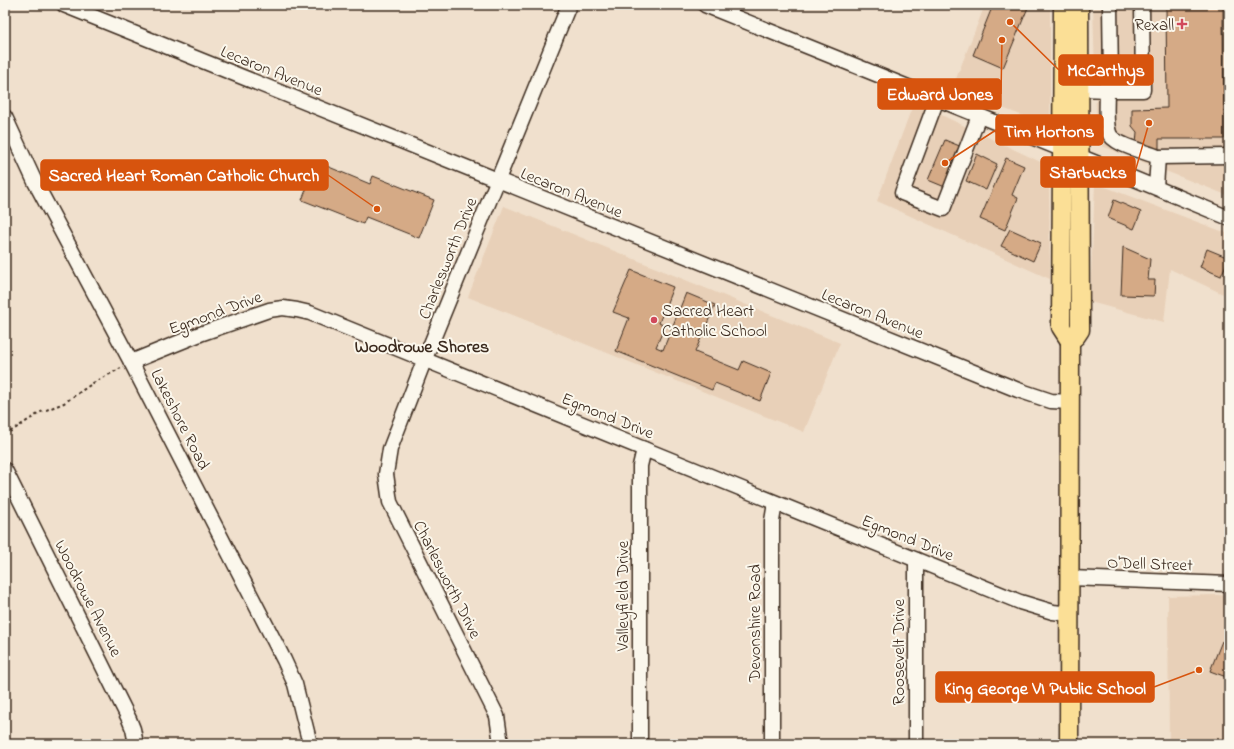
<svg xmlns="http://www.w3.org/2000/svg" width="1234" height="749" viewBox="0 0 1234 749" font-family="'Indie Flower',sans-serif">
  <rect width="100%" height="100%" fill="#f0e0cd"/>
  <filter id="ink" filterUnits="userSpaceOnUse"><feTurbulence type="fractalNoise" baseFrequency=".025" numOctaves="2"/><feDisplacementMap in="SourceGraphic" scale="8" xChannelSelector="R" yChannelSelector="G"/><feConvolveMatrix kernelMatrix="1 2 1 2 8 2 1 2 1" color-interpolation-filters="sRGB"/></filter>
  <g filter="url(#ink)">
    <g fill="#e8d0b8">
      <path d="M985,5H1050V126L952,89Z"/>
      <path d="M1093,5H1229V196L1097,144Z"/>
      <path d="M914,102L1049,166L1050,279L877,201Z"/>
      <path d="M1095,183L1229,234V278L1223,294L1170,269L1164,322L1090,302Z"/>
      <path d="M504,206L840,343L804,432L468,297Z"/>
      <path d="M1217,595L1229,596V744H1169L1168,596Z"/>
    </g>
    <g fill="#d5aa86" stroke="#3b2a1e">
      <path d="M993,5H1029L1003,68L973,55Z"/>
      <path d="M1166,5H1223L1224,139H1159V148L1153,151H1148L1147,144H1136L1137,132L1132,126V109L1167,108Z"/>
      <path d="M945,140L962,147L945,187L928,180Z"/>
      <path d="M977,154L997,164L986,190L966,181Z"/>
      <path d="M1006,158L1024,166L1012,195L1018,198L1005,230L980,219Z"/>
      <path d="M317,162L370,184L373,176L434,200L419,238L366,217L363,224L302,200Z"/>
      <path d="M1114,200L1141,212L1134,229L1108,218Z"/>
      <path d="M1010,229L1041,243L1033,261L1001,246Z"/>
      <path d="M1123,247L1150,259L1148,280H1155L1154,296L1121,295Z"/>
      <path d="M1207,249L1229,258L1221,276L1200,267Z"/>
      <path d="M631,270L673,287L659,323L665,326L656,347L663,350L686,293L715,305L695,352L739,370L743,361L771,373L760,401L715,383L712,390L616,351L629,318L613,312Z"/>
      <path d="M1222,641L1229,644V678L1210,671Z"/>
    </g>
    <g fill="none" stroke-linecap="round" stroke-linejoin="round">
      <g stroke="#3b2a1e" stroke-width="17">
        <g id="minor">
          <path d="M64,5L1018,390L1051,401L1070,402"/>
          <path d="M705,5L1096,163L1229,218"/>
          <path d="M1142,5L1143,90H1107C1107,103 1105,120 1109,133C1113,145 1147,152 1158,157L1156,187"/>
          <path d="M1079,89L1107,90L1111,82L1110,5"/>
          <path d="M937,99L902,193L943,209L979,116"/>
          <path d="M5,117L35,182L131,362L284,660L295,684L310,744"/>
          <path d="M1158,157L1229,156"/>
          <path d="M131,362L200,334L269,310L283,308L297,310L310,313L1020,602L1053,612L1070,614"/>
          <path d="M5,470L129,719L133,729L136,744"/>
          <path d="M1070,578L1229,584"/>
          <path d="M501,744L497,716L390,502L386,474L390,449L424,361L569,5"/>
          <path d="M640,744V466L644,449"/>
          <path d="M772,744V521L775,503"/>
          <path d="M916,744V560"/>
        </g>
      </g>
      <g stroke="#3b2a1e" stroke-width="21">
        <g id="major">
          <path d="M1063,5L1061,327L1070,341"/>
          <path d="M1070,341L1076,336L1080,330L1079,5"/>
          <path d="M1069,744L1070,341"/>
        </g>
      </g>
      <path stroke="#3b2a1e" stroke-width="2" stroke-dasharray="3 3" stroke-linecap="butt" d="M5,435L41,412L64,403L93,383L121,368"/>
      <use href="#minor" stroke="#fbf7ec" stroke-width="14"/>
      <use href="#major" stroke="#fbdf96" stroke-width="18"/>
    </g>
  </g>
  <g fill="#d1495b" stroke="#fbf7ec" stroke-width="1.5">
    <path d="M1180 18h4v4h4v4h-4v4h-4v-4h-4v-4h4z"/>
    <circle cx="654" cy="320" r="4"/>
  </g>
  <g text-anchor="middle" stroke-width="4" stroke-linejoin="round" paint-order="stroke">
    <g font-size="17" fill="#3b2a1e" stroke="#fbf7ec" text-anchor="end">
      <text x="1174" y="30">Rexall</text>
      <text x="662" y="316" text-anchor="start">Sacred Heart<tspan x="662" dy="20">Catholic School</tspan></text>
    </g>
    <g font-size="17" fill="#3b2a1e" stroke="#fbf7ec">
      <text transform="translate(272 70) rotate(22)" y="6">Lecaron Avenue</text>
      <text transform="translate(572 192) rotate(22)" y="6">Lecaron Avenue</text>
      <text transform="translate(447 258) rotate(-68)" y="6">Charlesworth Drive</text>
      <text transform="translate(215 312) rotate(-20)" y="6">Egmond Drive</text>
      <text transform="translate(873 313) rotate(22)" y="6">Lecaron Avenue</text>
      <text transform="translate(608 415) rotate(22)" y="6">Egmond Drive</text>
      <text transform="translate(181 419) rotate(63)" y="6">Lakeshore Road</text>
      <text transform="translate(908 537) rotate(22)" y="6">Egmond Drive</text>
      <text transform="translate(1150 563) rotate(2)" y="6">O'Dell Street</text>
      <text transform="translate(448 579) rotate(63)" y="6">Charlesworth Drive</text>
      <text transform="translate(622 596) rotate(-90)" y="6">Valleyfield Drive</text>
      <text transform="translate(89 598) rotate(63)" y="6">Woodrowe Avenue</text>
      <text transform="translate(754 623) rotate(-90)" y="6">Devonshire Road</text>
      <text transform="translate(898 652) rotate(-90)" y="6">Roosevelt Drive</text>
    </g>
    <g font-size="18" font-weight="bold" fill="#3b2a1e" stroke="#fbf7ec">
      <text x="422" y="352">Woodrowe Shores</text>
    </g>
  </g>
  <path fill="none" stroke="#d7540e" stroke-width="1.5" d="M1010 22L1059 70M1002 40L1001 94M945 163L996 130M1149 123L1135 172M377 209L328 175M1199 670L1154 687"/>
  <g fill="#d7540e" stroke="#fbf7ec" stroke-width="1.5">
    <circle cx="1010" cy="22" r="4"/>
    <circle cx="1002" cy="40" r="4"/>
    <circle cx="945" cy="163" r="4"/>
    <circle cx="1149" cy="123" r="4"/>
    <circle cx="377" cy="209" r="4"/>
    <circle cx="1199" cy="670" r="4"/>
  </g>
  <g fill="#d7540e" stroke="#d7540e" stroke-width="1.5">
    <rect x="1059" y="55" width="94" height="30" rx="4"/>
    <rect x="878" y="79" width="123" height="30" rx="4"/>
    <rect x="996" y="115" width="107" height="30" rx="4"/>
    <rect x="1041" y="157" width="94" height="30" rx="4"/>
    <rect x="41" y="160" width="287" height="30" rx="4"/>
    <rect x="936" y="672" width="218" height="30" rx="4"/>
  </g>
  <g font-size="18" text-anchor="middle" font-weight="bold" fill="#fff">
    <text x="1106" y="76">McCarthys</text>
    <text x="940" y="100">Edward Jones</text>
    <text x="1049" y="137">Tim Hortons</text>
    <text x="1088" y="178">Starbucks</text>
    <text x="184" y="181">Sacred Heart Roman Catholic Church</text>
    <text x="1045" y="694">King George VI Public School</text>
  </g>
  <rect width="1234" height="749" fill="none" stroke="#fbf7ec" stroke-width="20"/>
  <rect x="10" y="10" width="1214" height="729" fill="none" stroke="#3b2a1e" stroke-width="1.5" filter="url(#ink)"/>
</svg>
